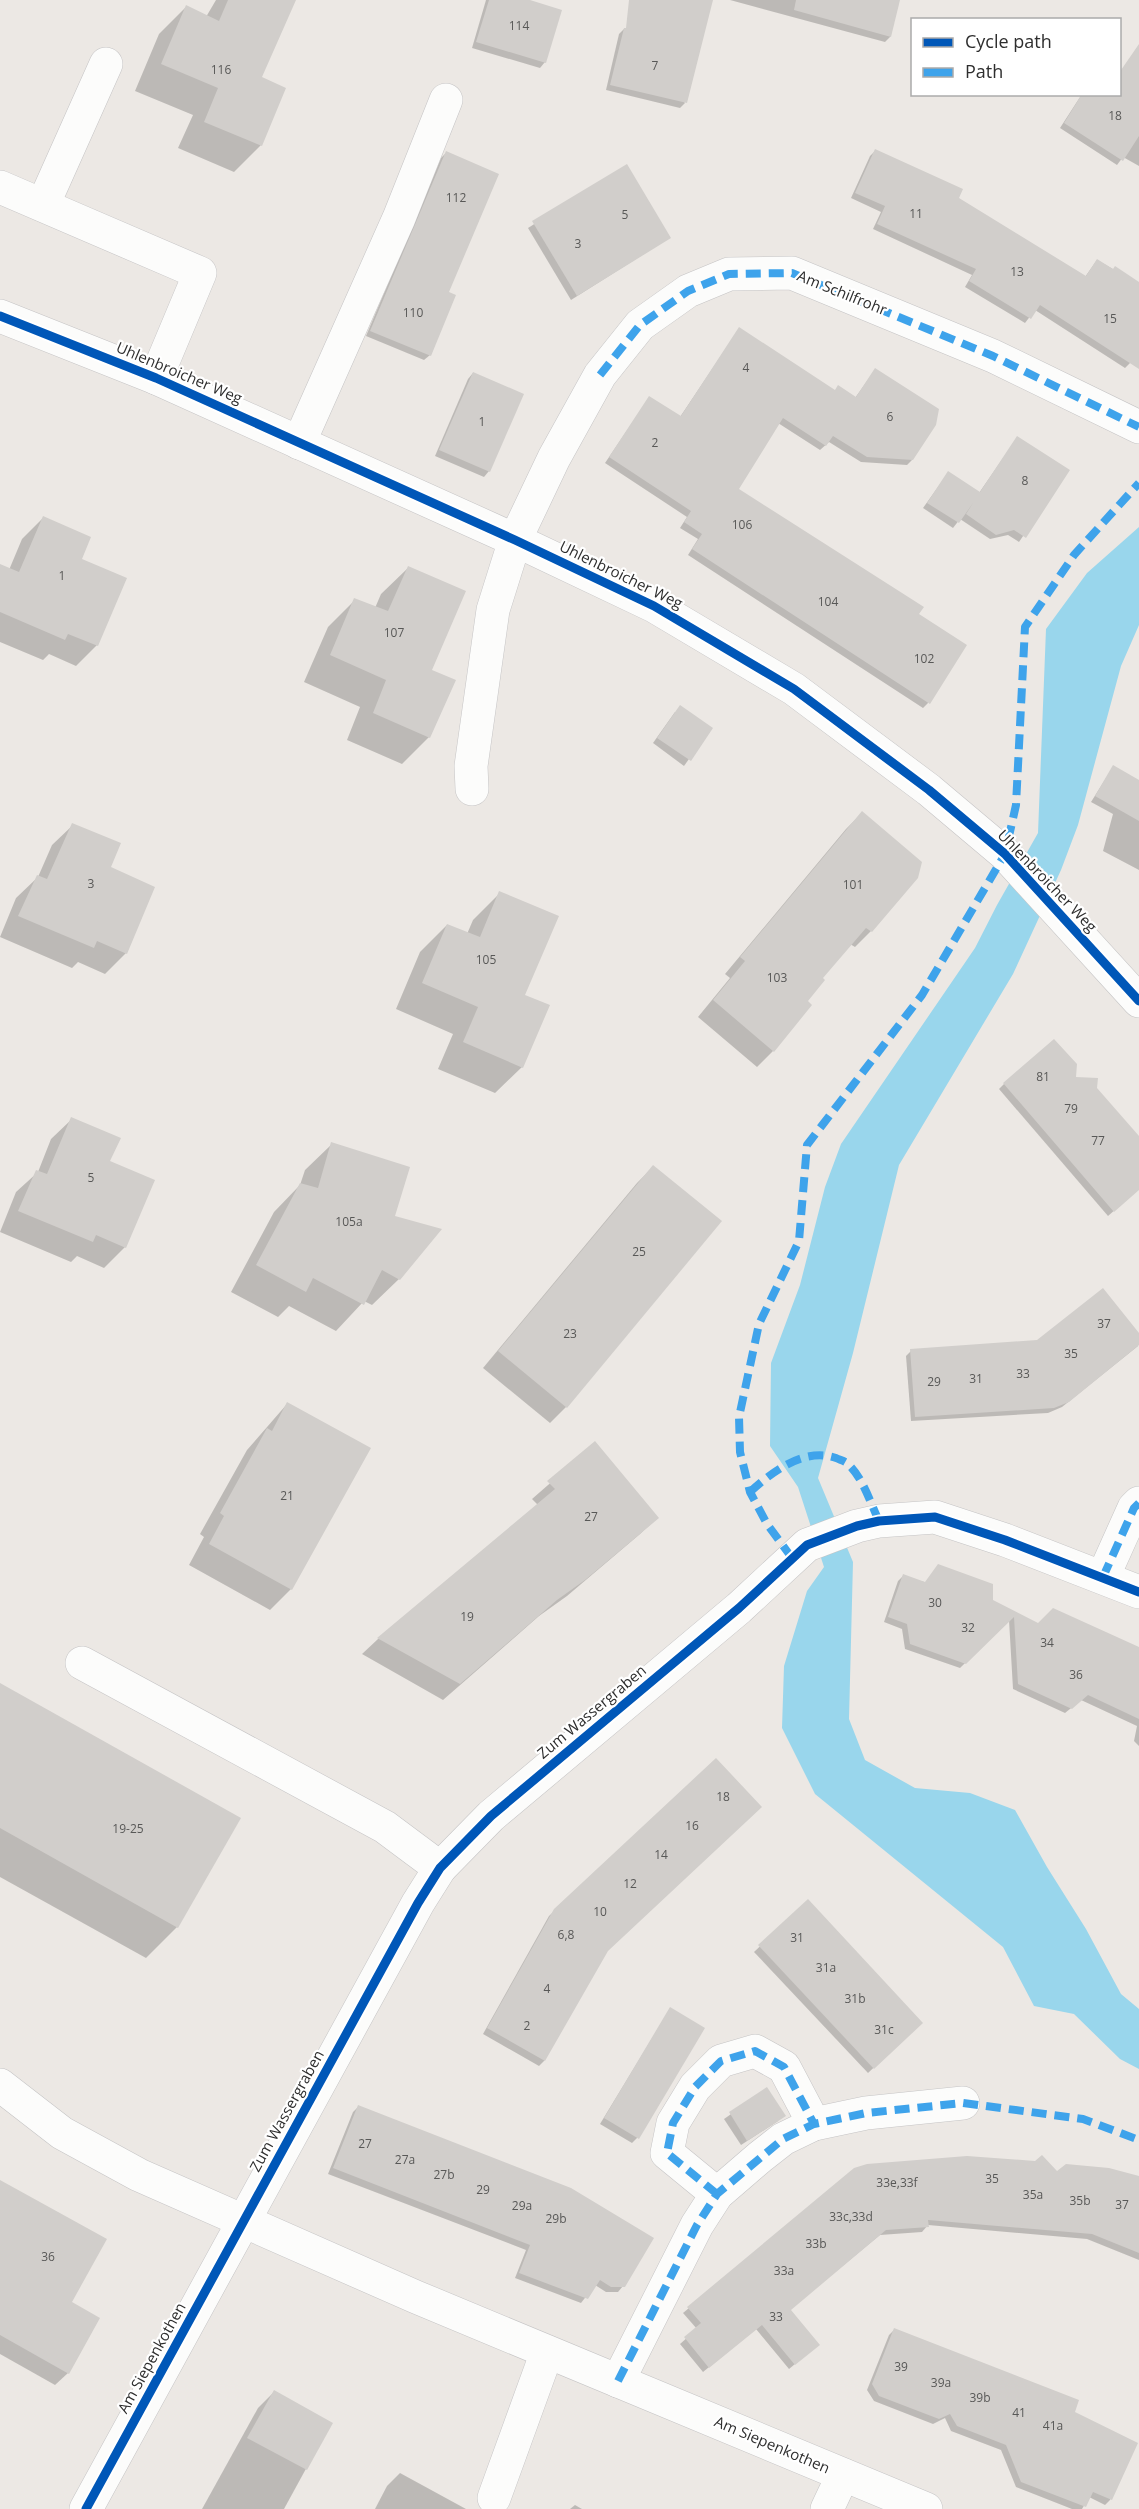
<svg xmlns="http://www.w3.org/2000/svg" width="1139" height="2509" viewBox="0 0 1139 2509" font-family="'Open Sans',sans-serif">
  <rect width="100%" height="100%" fill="#ece8e4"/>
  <path fill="#99d6ec" d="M1139,527V625L1121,666L1078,825L1061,870L1013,974L899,1165L853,1353L818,1478L853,1562L849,1719L865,1760L915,1788L970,1793L1015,1810L1047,1867L1086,1929L1121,1994L1139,2009V2069L1120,2059L1074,2014L1034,2006L1003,1947L815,1794L782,1728L784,1666L807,1591L824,1567L798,1487L770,1446L771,1363L800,1285L825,1187L841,1144L975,948L997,905L1038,833L1046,629L1087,573Z"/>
  <g fill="#0003">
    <path d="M216,0H294L260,78L261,145L234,172L178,148L193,115L135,91L159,34L186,7L206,17Z"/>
    <path d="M486,0H524L545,62L540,68L472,48Z"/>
    <path d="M730,0H899L890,37L885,42Z"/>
    <path d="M624,29L685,103L680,108L606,90L619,34Z"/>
    <path d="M1139,79V166L1123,157L1117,165L1060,128L1082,94H1120Z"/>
    <path d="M875,151L1085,277L1097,260L1139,284V348L1130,363L1125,368L1035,310L1025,323L965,287L972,275L873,229L881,212L851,198L870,156Z"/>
    <path d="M446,153L447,293L430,355L424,360L366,336L441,158Z"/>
    <path d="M626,166L669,238L571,300L528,228Z"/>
    <path d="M739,329L834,391L855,398L875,370L912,460L907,465L861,462L829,442L820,450L778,423L737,490L917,615L928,703L923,708L688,555L698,539L680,528L687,517L605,463L649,398L680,417Z"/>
    <path d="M473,373L489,471L484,477L435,456L468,379Z"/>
    <path d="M1017,438L1068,470L1019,542L1008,535L990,539L960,519L953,528L923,508L948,473L979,493Z"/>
    <path d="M43,518L80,560L97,645L76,666L49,654L43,660L0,642V576L9,570L22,539Z"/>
    <path d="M408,568L431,671L429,737L402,764L347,740L360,707L304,682L328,627L355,600L375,608L381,594Z"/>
    <path d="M675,712L711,728L684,766L653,743Z"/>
    <path d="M1113,767L1139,781V870L1103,851L1113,814L1091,802Z"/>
    <path d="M862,813L871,931L855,947L850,944L821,978L773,1051L757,1067L698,1017L730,978L725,974L846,829Z"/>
    <path d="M73,825L109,868L126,953L105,974L78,962L72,968L0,937L16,898L38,877L52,845Z"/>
    <path d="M500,893L523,996L522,1067L495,1093L438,1069L453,1034L396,1009L420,952L447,925L467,934L473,920Z"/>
    <path d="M1074,1078L1096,1088L1139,1142V1189L1108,1216L999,1089L1004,1084Z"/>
    <path d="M72,1119L108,1162L125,1247L104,1268L77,1256L71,1262L0,1232L16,1192L38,1172L51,1139Z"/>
    <path d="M332,1144L393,1217L399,1279L372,1305L364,1301L336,1331L289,1306L278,1317L231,1292L274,1212L300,1185L305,1170Z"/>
    <path d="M653,1167L566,1407L550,1423L483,1368L637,1183Z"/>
    <path d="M1139,1335L1138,1346L1062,1407L1048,1413L911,1421L906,1356L911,1351Z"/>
    <path d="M287,1404L291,1589L270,1610L189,1565L204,1537L200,1534L247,1450Z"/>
    <path d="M595,1444L657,1518L640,1534L567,1596L539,1616L443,1700L362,1654L378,1639L538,1505L532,1499Z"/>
    <path d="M903,1576L991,1601L1038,1625L1139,1670V1746L1134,1741L1137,1726L1081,1700L1065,1713L1013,1689L1009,1620L960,1668L905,1649L902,1629L884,1622L898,1581Z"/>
    <path d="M0,1685L177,1927L146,1958L0,1877Z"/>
    <path d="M716,1760L544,2061L539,2066L483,2034L549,1916Z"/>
    <path d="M807,1901L921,2023L868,2073L754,1952Z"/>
    <path d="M670,2009L637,2138L632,2143L600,2124Z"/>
    <path d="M767,2089L778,2121L741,2145L724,2119Z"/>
    <path d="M358,2107L623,2286L618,2292H606L595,2285L581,2303L515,2278L526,2250L328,2174L353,2112Z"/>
    <path d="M855,2170L1057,2174L1139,2178V2260L1087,2239L928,2225L922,2232L880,2235L789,2310L812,2350L789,2369L756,2329L703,2372L680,2344L697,2329L683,2313Z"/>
    <path d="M0,2181L70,2303L68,2373L55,2385L0,2354Z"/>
    <path d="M894,2330L1136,2444L1110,2500L1105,2505L1089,2497L1082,2509H1072L1016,2487L1001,2450L951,2431L945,2418L933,2424L874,2401L867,2390L889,2335Z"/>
    <path d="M274,2392L331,2423L284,2509H202L258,2408Z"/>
    <path d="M400,2473L466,2509H375L387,2486Z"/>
    <path d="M575,2505L582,2509H570Z"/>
  </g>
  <g fill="#d1cecb">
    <path d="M228,0H296L262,77L286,88L262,146L204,122L218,88L161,64L186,5L219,21Z"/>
    <path d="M489,0H530L562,10L546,63L476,42Z"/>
    <path d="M629,0H713L687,103L610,85L624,28H626Z"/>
    <path d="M796,0H900L891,37L794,10Z"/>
    <path d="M1139,44V136L1123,161L1064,123L1082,94H1119V73Z"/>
    <path d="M875,149L963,189L959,198L1086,276L1097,259L1113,269L1115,266L1139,282V369L1040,305L1031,319L969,281L976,269L877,224L885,206L855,193Z"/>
    <path d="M446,151L499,174L449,292L456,295L431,356L370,331Z"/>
    <path d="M627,164L671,238L577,296L532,221Z"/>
    <path d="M739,327L835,390L838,385L856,397L875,368L939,409L936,425L913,460L867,457L833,436L826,446L783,418L739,489L924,607L919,614L967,645L930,704L692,549L702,534L684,522L691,511L609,457L649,396L681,416Z"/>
    <path d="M473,372L524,394L490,472L439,450Z"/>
    <path d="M1017,436L1070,470L1026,538L1014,530L996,535L966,514L973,503L959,523L927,503L948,471L980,492Z"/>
    <path d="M43,516L91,537L82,559L127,578L98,646L68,634L65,640L0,612V564L19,572Z"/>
    <path d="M408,566L466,591L432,670L456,680L430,738L373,713L386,680L330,655L354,598L388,611Z"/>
    <path d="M680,705L713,728L691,761L657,738Z"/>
    <path d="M1113,765L1139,780V821L1095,796Z"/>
    <path d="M862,811L922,862L918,878L872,932L866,928L823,978L825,980L808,1001L812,1005L774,1052L713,1000L745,961L740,957Z"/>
    <path d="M72,823L121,843L111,867L155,887L127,954L97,941L94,948L18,916L37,875L47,879Z"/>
    <path d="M499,891L559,916L525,995L550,1005L523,1068L463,1042L478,1007L422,983L447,924L480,937Z"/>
    <path d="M1054,1039L1077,1064L1076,1077L1098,1078L1097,1088L1139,1136V1190L1114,1212L1003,1083Z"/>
    <path d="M71,1117L121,1138L110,1161L155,1180L126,1248L96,1235L93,1242L18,1211L36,1170L47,1174Z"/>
    <path d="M331,1142L410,1167L395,1216L442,1229L400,1280L382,1270L364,1305L313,1278L306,1292L256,1265L300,1183L318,1188Z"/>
    <path d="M653,1165L722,1221L567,1408L498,1351Z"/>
    <path d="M1103,1288L1139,1333V1345L1069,1402L1054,1408L915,1417L910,1349L1037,1340Z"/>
    <path d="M287,1402L371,1448L292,1590L209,1544L224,1516L220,1513L267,1428L272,1431Z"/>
    <path d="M595,1441L659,1518L585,1580L557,1600L460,1684L377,1638L555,1489L547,1481Z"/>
    <path d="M938,1564L993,1584V1600L1038,1623L1053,1608L1139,1647V1719L1088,1695L1072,1709L1018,1684L1014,1617L966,1664L910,1644L907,1624L888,1617L903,1574L925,1582Z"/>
    <path d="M0,1683L241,1818L178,1928L0,1828Z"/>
    <path d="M716,1758L762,1807L608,1951L545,2061L487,2028L554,1909Z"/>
    <path d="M808,1899L923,2023L874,2069L758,1945Z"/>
    <path d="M670,2007L705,2028L639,2139L604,2118Z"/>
    <path d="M767,2087L786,2116L747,2141L729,2112Z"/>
    <path d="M358,2105L571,2188L654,2238L625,2287H611L600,2280L588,2299L519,2273L530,2245L333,2168Z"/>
    <path d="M1042,2155L1057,2171L1066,2164L1109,2168L1139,2176V2253L1092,2234L928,2220L929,2227L886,2230L791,2310L820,2345L795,2365L762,2325L709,2368L684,2337L701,2323L687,2307L854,2168L867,2164L967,2156L1035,2161Z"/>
    <path d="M0,2180L107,2239L72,2302L100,2318L69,2374L0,2335Z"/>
    <path d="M894,2328L1079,2400L1075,2412L1138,2443L1112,2500L1093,2492L1086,2507L1021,2482L1006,2445L957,2426L950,2414L939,2419L879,2396L872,2384Z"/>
    <path d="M274,2390L333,2423L307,2470L247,2438Z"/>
  </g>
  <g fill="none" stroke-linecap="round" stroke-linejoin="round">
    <g stroke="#c5c4c5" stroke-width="34">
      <g id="minor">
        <path d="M0,187L200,273L156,378"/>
        <path d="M43,205L106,64"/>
        <path d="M0,316L156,378L515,540L654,606L794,689L929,790L1005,854L1139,1001"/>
        <path d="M299,443L399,218L446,100"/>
        <path d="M472,789L471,766L493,610L515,540L554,458L600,375L640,325L688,291L729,274L792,273L993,356L1139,427"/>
        <path d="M1103,1577L1134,1508L1139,1503"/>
        <path d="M82,1663L385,1827L440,1868"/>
        <path d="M0,2085L62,2133L139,2175L416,2297L926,2509"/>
        <path d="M717,2194L667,2153L673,2123L695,2087L721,2061L755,2051L784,2067L814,2124"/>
        <path d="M618,2381L697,2225L717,2194L760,2157L783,2139L814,2124L866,2113L963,2103"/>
        <path d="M494,2498L547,2352"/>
        <path d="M86,2509L418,1903L440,1868L491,1816L739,1608L807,1545L857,1526L879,1521L935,1517L1005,1540L1139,1592"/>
        <path d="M827,2509L843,2475"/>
      </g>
    </g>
    <use href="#minor" stroke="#fcfcfb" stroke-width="33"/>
    <g stroke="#3ea3eb" stroke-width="8" stroke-dasharray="15 8" stroke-linecap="butt">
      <path d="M600,375L640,325L688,291L729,274L792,273L993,356L1139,427"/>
      <path d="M750,1492C772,1472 804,1447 836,1458C840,1460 845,1461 848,1464C863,1478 870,1502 879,1521"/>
      <path d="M792,1558L767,1524L750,1492L740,1452L739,1417L759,1324L799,1241L807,1145L922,995L1005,854L1016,805L1025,627L1074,555L1139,483"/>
      <path d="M1103,1577L1134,1508L1139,1503"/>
      <path d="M717,2194L667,2153L673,2123L695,2087L721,2061L755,2051L784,2067L814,2124"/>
      <path d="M618,2381L697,2225L717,2194L783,2139L814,2124L866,2113L963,2103L1083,2119L1139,2140"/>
    </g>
    <g stroke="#fff" stroke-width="13">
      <g id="cycleway">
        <path d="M0,316L156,378L515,540L654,606L794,689L929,790L1005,854L1139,1001"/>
        <path d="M86,2509L418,1903L440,1868L491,1816L739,1608L807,1545L857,1526L879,1521L935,1517L1005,1540L1139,1592"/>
      </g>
    </g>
    <use href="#cycleway" stroke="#0057b8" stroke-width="9"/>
  </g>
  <g text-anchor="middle" stroke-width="4.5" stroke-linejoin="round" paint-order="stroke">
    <g font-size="12" fill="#585857">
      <text x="519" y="30">114</text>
      <text x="655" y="70">7</text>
      <text x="221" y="74">116</text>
      <text x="1115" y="120">18</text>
      <text x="456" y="202">112</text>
      <text x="916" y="218">11</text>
      <text x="625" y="219">5</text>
      <text x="578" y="248">3</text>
      <text x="1017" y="276">13</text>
      <text x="413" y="317">110</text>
      <text x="1110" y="323">15</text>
      <text x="746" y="372">4</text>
      <text x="890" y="421">6</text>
      <text x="482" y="426">1</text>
      <text x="655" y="447">2</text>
      <text x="1025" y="485">8</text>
      <text x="742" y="529">106</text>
      <text x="62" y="580">1</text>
      <text x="828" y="606">104</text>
      <text x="394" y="637">107</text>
      <text x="924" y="663">102</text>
      <text x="91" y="888">3</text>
      <text x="853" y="889">101</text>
      <text x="486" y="964">105</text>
      <text x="777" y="982">103</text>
      <text x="1043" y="1081">81</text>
      <text x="1071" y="1113">79</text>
      <text x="1098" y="1145">77</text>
      <text x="91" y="1182">5</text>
      <text x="349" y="1226">105a</text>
      <text x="639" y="1256">25</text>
      <text x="1104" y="1328">37</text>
      <text x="570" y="1338">23</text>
      <text x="1071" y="1358">35</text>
      <text x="1023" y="1378">33</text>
      <text x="976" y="1383">31</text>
      <text x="934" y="1386">29</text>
      <text x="287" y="1500">21</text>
      <text x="591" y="1521">27</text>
      <text x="935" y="1607">30</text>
      <text x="467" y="1621">19</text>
      <text x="968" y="1632">32</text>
      <text x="1047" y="1647">34</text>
      <text x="1076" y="1679">36</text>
      <text x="723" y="1801">18</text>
      <text x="692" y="1830">16</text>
      <text x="128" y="1833">19-25</text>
      <text x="661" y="1859">14</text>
      <text x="630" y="1888">12</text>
      <text x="600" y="1916">10</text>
      <text x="566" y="1939">6,8</text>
      <text x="797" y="1942">31</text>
      <text x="826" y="1972">31a</text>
      <text x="547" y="1993">4</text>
      <text x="855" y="2003">31b</text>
      <text x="527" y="2030">2</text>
      <text x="884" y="2034">31c</text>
      <text x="365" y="2148">27</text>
      <text x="405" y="2164">27a</text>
      <text x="444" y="2179">27b</text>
      <text x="992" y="2183">35</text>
      <text x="897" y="2187">33e,33f</text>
      <text x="483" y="2194">29</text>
      <text x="1033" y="2199">35a</text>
      <text x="1080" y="2205">35b</text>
      <text x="1122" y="2209">37</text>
      <text x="522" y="2210">29a</text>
      <text x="851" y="2221">33c,33d</text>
      <text x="556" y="2223">29b</text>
      <text x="816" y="2248">33b</text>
      <text x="48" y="2261">36</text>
      <text x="784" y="2275">33a</text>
      <text x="776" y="2321">33</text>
      <text x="901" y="2371">39</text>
      <text x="941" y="2387">39a</text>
      <text x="980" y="2402">39b</text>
      <text x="1019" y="2417">41</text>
      <text x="1053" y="2430">41a</text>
    </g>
    <g font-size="15" fill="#2e2e2e" stroke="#fff">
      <text transform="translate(842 293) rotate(22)" y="5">Am Schilfrohr</text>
      <text transform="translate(179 373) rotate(23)" y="5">Uhlenbroicher Weg</text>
      <text transform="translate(621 575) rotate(26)" y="5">Uhlenbroicher Weg</text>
      <text transform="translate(1047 881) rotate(46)" y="5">Uhlenbroicher Weg</text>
      <text transform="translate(592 1712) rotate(-40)" y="5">Zum Wassergraben</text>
      <text transform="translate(287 2111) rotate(-61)" y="5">Zum Wassergraben</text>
      <text transform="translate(152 2358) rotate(-61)" y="5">Am Siepenkothen</text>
      <text transform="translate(772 2445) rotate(23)" y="5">Am Siepenkothen</text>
    </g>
  </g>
  <rect x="911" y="18" width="210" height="78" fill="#ffffff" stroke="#ababab" stroke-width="1.5"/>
  <rect x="923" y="38" width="30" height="9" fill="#0057b8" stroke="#ababab" stroke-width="1.5"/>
  <text x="965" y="48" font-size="18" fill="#2e2e2e">Cycle path</text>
  <rect x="923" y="68" width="30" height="9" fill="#3ea3eb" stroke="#ababab" stroke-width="1.5"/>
  <text x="965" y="78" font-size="18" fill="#2e2e2e">Path</text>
</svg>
